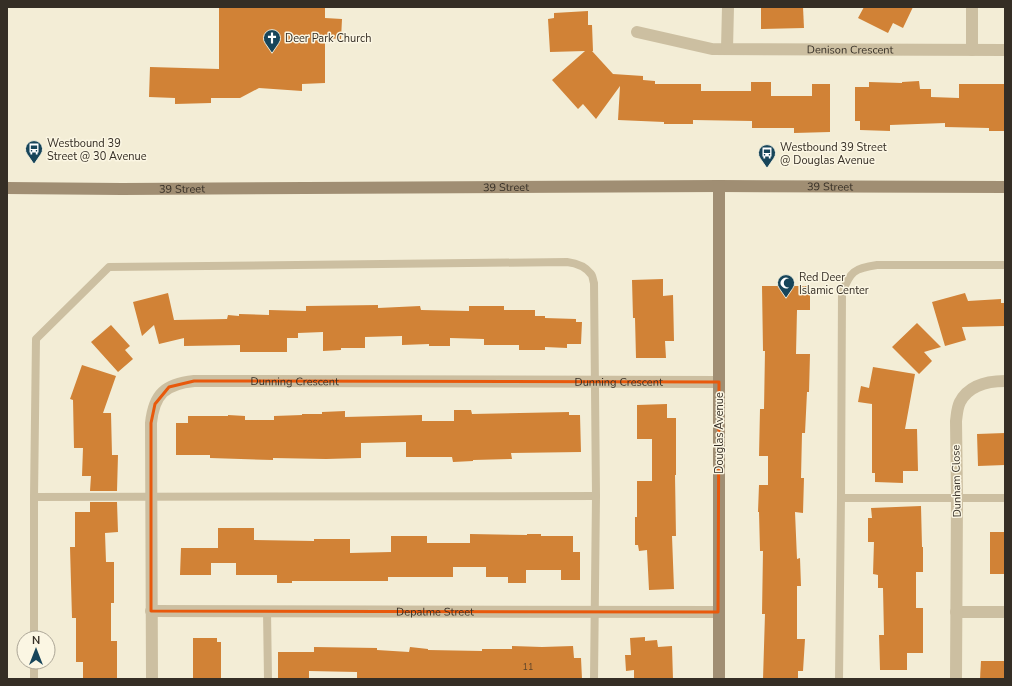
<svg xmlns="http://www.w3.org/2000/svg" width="1012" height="686" viewBox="0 0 1012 686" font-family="'Nunito Sans',sans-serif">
  <rect width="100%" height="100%" fill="#f3edd6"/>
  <g fill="#d18236">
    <path d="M219,7H325V18L342,19L341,39L325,38V83L302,84V91L259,88L240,98H211V103L175,104V98L149,97L150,67L219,69Z"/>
    <path d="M761,7H803L804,28L761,29Z"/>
    <path d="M864,7H913L903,28L893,23L888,33L858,18Z"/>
    <path d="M588,11V25H592L593,51H592L613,74L643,76V80L655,81V84H701V91H751V82H771V96H812V84H830V132L794,133V128H752V121L693,120V124H664V122L618,120L620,86L596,119L583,104L578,109L552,80L585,51L550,52L548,19L554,18V13Z"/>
    <path d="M919,81L920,89H931V97L959,98V84H1005V131H989V128L945,127V123L890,125V131L860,130V121H855V87H869V82L902,83V82Z"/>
    <path d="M663,279V296L673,295L674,341H665L666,358H636L635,318H633L632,280Z"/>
    <path d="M762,286H810V310H797L796,354H810L809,392H807L805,433H802L801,478H804L803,513L795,512L797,559L800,558L801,586H797V639H805L803,671H798V679H763L765,614H762L763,551H760L759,512H758L759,485H768V456H759L760,409H764L765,351H763Z"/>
    <path d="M168,293L174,320L227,319L228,315L239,316V314L269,315V310L306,311V306L378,305V308L420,306L421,310L469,311V306H504V310H535V316H545V318L576,319V322H582L581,344H567V348L545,347V350H519V345H484V339L450,338V346H429V344L402,345V336L365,337V348H341V350L323,351V332L298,333V338H287V352H240V345L184,346V338L159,344L154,325L142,336L133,302Z"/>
    <path d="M965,293L968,301L1001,299V303H1005V326L962,327L966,340L945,346L932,302Z"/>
    <path d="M917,323L941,347L924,352L932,361L919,374L892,347Z"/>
    <path d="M111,325L130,346L125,350L133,359L118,372L91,342Z"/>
    <path d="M82,365L116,376L103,413H111L112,455H118L117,491H90L91,476H82L83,448H74L73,400L70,399Z"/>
    <path d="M873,367L915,374L905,429H917L918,471H903V483L875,482V473H872V404L858,402L861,386L869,388Z"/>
    <path d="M667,404V418H676V475H675L676,536H672L674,589L649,590L647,550L639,551L638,545H635V517H637V481H652V439H637V405Z"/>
    <path d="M454,410H471L472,414L569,412V415H580L581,452L511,453L512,459L473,460V461L453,462L452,457H406V442L361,443V458L326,459L273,458V460L210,458V455H176V423H188V416H228V415L245,416V420H274V416L302,415V414H322V412L345,411V417L422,415V421H454Z"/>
    <path d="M1005,433V465L978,466L977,434Z"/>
    <path d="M90,502H117L118,532L105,533L106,562H114V603H111V641H117V679H83V662H76V618H72L70,547H75V512H90Z"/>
    <path d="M921,506L922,547H923V572H916V608H923V653H907V670H880L879,635H884L883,588H878V575L873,574L874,542H868V518H872L871,508Z"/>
    <path d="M218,528H254V540L314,541V539H350V553L391,552V536H427V543H470V534L527,535V534H541V536H573V552H580V580H561V570H526V583H508V577H486V567H453V577H388V581H292V583H277V575H236V563H211V575H180L181,548H218Z"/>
    <rect x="990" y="532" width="15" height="42"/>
    <path d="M645,637V641L657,640L658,647L672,646L673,679H634V670L626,671L625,655H631L630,638Z"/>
    <path d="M193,638H217V642H221V679H193Z"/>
    <path d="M512,646L542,647L573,646L574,658H581L582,679H357V672L309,671V679H278V652H314V647L377,648V650L409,652L410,647L428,649V650L482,651V649H512Z"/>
    <path d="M981,661H1005V679H980Z"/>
  </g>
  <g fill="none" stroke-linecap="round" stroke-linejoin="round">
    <g stroke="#ccbfa1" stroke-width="8">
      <path d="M34,497L596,496"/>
      <path d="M841,498H1005"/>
      <path d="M267,611L268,679"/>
      <path d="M34,638V497L36,339L109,267L567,262C575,263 585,266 591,274C593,276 593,281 594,283L596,496L594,679"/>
      <path d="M34,662V679"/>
      <path d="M839,679L841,498L842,293C850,272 854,268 877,265H1005"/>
    </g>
    <g stroke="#ccbfa1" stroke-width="12">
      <path id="s1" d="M637,32L712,49L1005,50"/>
      <path d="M727,49L728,7"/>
      <path d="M972,50V7"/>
      <path id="s2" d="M151,611L718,612"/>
      <path d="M956,612H1005"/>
      <path id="s3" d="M152,679L151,423C154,394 165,384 194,381L719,382"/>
      <path d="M956,679L957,498L956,421C957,414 957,408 960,402C969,385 988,381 1005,381"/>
    </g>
    <g stroke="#a08e73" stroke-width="12">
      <path id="s4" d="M7,188L122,189L719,186L1005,187"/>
      <path d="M719,679V186"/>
    </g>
  </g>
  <path fill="none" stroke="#e8590c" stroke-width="3" stroke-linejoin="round" d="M194,381L719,382L718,612L151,611V423L155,404L169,387Z"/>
  <defs>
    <g id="church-pin" transform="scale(0.9)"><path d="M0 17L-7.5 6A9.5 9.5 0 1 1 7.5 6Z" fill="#17455a" stroke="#fbf6e3"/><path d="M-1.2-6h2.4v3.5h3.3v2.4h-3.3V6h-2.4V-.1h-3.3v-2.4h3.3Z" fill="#fff"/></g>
    <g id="bus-pin" transform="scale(0.9)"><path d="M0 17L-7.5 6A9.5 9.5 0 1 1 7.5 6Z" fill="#17455a" stroke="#fbf6e3"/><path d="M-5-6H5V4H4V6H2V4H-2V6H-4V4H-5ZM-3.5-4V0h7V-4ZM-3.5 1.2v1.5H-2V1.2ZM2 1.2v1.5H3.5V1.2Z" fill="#fff"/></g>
    <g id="mosque-pin" transform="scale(0.9)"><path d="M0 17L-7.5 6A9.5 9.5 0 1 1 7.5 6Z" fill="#17455a" stroke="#fbf6e3"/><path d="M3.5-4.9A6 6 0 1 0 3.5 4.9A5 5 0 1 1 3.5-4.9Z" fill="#fff"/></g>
  </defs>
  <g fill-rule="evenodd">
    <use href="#church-pin" x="272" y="38"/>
    <use href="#bus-pin" x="34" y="149"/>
    <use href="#bus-pin" x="767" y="153"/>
    <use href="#mosque-pin" x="786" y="283"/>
  </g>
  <g text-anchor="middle" stroke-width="3" stroke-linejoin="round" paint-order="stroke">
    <g font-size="9" fill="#5c4329">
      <text x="528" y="670">11</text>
    </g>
    <g font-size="11" fill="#352e25" stroke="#fbf6e3" text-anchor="start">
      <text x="285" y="42">Deer Park Church</text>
      <text x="47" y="147">Westbound 39<tspan x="47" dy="13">Street @ 30 Avenue</tspan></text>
      <text x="780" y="151">Westbound 39 Street<tspan x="780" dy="13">@ Douglas Avenue</tspan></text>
      <text x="799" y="281">Red Deer<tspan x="799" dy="13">Islamic Center</tspan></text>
    </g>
    <g font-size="11" fill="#352e25" stroke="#fbf6e3">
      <text dy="4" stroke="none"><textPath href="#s1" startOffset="215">Denison Crescent</textPath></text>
      <text dy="4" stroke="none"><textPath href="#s4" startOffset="823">39 Street</textPath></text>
      <text dy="4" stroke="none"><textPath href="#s4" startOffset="499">39 Street</textPath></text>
      <text dy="4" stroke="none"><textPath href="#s4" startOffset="175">39 Street</textPath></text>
      <text dy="4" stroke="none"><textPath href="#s3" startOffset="424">Dunning Crescent</textPath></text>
      <text dy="4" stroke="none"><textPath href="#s3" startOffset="748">Dunning Crescent</textPath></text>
      <text transform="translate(719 433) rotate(-90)" y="4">Douglas Avenue</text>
      <text transform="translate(956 481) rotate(-91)" y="4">Dunham Close</text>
      <text dy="4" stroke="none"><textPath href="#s2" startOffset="284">Depalme Street</textPath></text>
    </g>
  </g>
  <rect width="1012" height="686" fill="none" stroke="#352e25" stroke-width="16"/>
  <g transform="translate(36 650)"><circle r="19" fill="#fbf6e3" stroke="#aca697"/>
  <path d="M0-3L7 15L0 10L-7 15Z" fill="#17455a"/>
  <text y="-6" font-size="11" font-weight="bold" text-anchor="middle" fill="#352e25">N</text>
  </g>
</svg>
